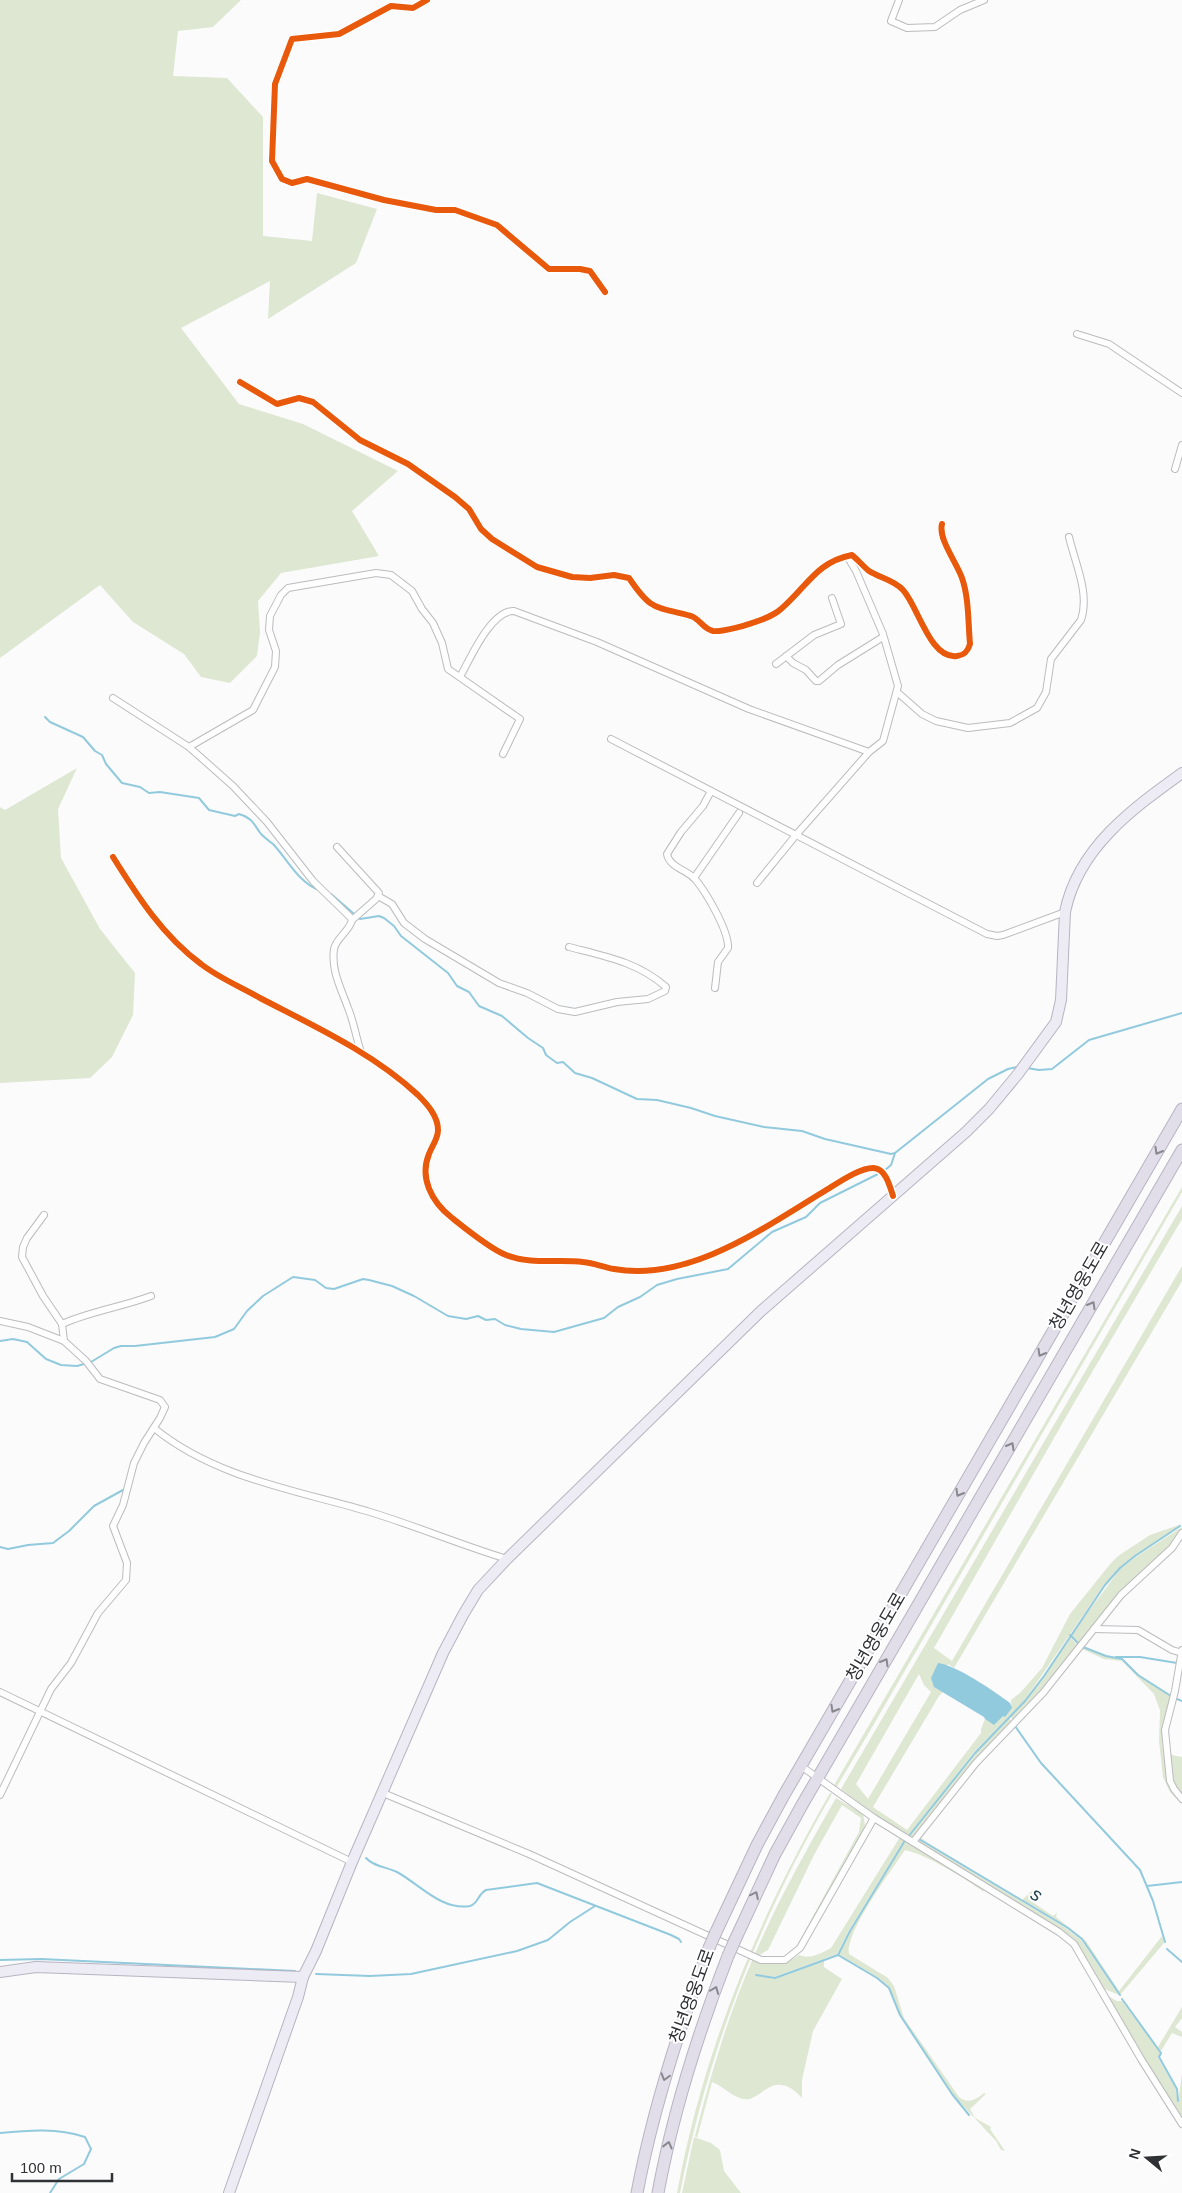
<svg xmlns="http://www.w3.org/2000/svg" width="1182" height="2193" viewBox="0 0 1182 2193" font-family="Helvetica,'Noto Sans KR',sans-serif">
  <rect width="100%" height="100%" fill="#fbfbfc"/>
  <g fill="#dee7d2" fill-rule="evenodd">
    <path d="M0,0H241L213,27L178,31L173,76L227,78L263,117V236L312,241L317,193L377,209L356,263L268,319L270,281L181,328L239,404L303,424L398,471L352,511L379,556L281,573L258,601L260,632L257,656L230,683L201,677L184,654L133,622L100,585L0,658Z"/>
    <path d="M77,768L58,809L61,858L100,929L135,973L133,1015L112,1057L90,1078L0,1083V807L5,810Z"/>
    <path d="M1182,1187V1192L874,1724L836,1788L833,1787Z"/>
    <path d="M1182,1206V1219L1074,1403L934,1648L952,1661L1182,1266V1281L954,1668L948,1664L934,1687L943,1692L939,1696L873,1807L907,1830L981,1733V1729L985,1719L994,1724L1011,1708V1700L1020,1693L1042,1668L1070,1614L1111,1563L1118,1556L1150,1535L1182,1524C1154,1543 1127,1559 1104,1585L1024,1701L974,1752L907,1837L877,1817L841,1789ZM919,1674L924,1685L931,1692L868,1799L856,1784Z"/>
    <path d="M1182,1527L1174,1542L1115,1598L1079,1643L1071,1635L1120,1569L1136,1557Z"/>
    <path d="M1070,1637L1078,1645L1047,1685L1013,1721L1010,1716L1038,1685Z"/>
    <path d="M1083,1647L1105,1656L1121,1660L1138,1675L1172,1697L1163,1724L1162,1742L1166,1774L1182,1804L1170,1792L1163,1777L1159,1741L1160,1710L1154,1694L1122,1661L1104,1659L1082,1649Z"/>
    <path d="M1173,1711C1170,1725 1164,1742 1172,1755L1182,1757V1796L1173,1783L1167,1730Z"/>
    <path d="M1009,1718L1012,1722L957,1782L913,1837L908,1838L976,1753Z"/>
    <path d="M830,1793L832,1794C758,1922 709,2048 680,2193H677C703,2051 758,1918 830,1793Z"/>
    <path d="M836,1798L863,1814L865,1825L862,1833L800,1945L795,1949L859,1832L861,1818L842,1805L814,1855L768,1950L758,1956L764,1962C778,1964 788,1964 799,1955C810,1960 821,1953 831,1948L900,1837L904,1840L849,1930L837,1954L774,1977L753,1975L775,1979L824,1959V1967L842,1979L813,2031L802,2080V2098C773,2066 761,2103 743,2099C732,2097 723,2086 712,2082L697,2138L711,2143L720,2150L724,2171L741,2193H682L694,2137L698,2139L695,2136C710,2077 727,2019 751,1963C775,1906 805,1852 836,1798Z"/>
    <path d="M924,1833L921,1838L927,1842L1022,1900L1034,1889L1035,1890L1028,1899L1053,1916L1057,1913L1056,1917L1086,1941L1119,1991L1162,1936L1164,1943L1120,1995L1082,1939L1068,1928L919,1838Z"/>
    <path d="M905,1840L982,1887L984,1892C964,1878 928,1855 905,1850C892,1870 845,1932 849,1954L888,1978L894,1986L904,2018L959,2097C968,2104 976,2100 984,2093L986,2094L970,2109L975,2118L991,2127L990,2129L1005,2151L1001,2150L996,2141L952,2094L900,2015L889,1988L877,1977L838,1955L850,1931Z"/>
    <path d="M919,1840L1067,1929L1081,1940L1119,1995L1102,1988L1080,1950L919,1842Z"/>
    <path d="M1108,1996L1117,2001H1122L1158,2050L1160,2053L1158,2058L1176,2089L1178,2103L1182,2074V2117L1153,2073Z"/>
    <path d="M1182,2007V2018L1175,2027L1182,2032V2037L1172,2033L1161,2051L1158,2047Z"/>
  </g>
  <path fill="#92cadd" d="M938,1663C956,1665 994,1691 1010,1703L1012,1708L1005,1717L1003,1716L994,1725L985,1719L984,1717L934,1687L931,1678Z"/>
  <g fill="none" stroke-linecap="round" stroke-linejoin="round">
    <g stroke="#92cadd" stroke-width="2">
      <path d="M45,717L50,722L83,737L95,751L102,755L106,764L122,783L140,787L149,793L160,792L199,798L209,810L235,816L239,814C253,818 254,825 261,834C265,838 269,841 273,844C288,860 298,882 319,890"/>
      <path d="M331,894L360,919L379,916L384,918L394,926L401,936L448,973L457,986L469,992L479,1006L502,1016L528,1038L543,1048L546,1055L557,1063L563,1062L575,1073L592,1078L637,1099L657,1100L691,1108L715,1116L764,1127L802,1131L825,1139L891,1154L895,1153L988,1079L1008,1069L1017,1067"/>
      <path d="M1027,1068L1039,1070L1052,1069L1089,1040L1182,1013"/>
      <path d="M884,1171L891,1165L895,1153"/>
      <path d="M0,1341L13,1339L27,1342L46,1359L61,1365L77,1366L91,1362L114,1348L121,1346H135L215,1337L234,1329L247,1311L263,1296L293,1277L315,1280L326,1288L334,1289L363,1279L369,1280L392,1286L414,1296L448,1316L466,1319L478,1316L486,1320L495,1319L505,1325L521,1329L554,1332L604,1318L618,1307L640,1297L657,1285L677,1279L728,1269L772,1232L806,1217L820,1203L880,1173"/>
      <path d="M0,1547L8,1549L28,1545L53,1543L69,1531L94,1506L123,1490"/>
      <path d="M1070,1635L1079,1644"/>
      <path d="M1083,1647L1106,1656L1122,1659L1138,1675L1171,1696"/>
      <path d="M1116,1657H1140L1177,1663"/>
      <path d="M1177,1699L1182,1701"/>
      <path d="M1015,1726L1041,1763L1140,1870L1153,1901L1165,1942"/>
      <path d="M919,1839L1068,1928L1082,1939L1120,1995"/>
      <path d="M366,1858C374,1867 387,1867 397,1872C419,1884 442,1911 470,1906C478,1904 478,1894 486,1890L537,1883L671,1935L679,1939L681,1942"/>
      <path d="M1147,1886L1182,1882"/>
      <path d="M1167,1949L1182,1962"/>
      <path d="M0,1960L41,1959L295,1971"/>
      <path d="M316,1974L370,1976L411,1974L517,1951L548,1940L570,1922L595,1906"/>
      <path d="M756,1975L775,1978L838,1955"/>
      <path d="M1122,1999L1161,2053L1159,2057L1177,2089L1178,2101"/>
      <path d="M969,2115L952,2094L900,2015L889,1988L877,1978L838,1955L850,1931L904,1842L975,1753L1025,1701L1044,1676L1105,1585L1120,1568L1135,1556L1180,1526"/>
      <path d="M0,2133C30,2130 57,2128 85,2137L91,2149L84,2164L59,2179L50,2193"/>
    </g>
    <g stroke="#bbbcbe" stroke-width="8">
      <g id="street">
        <path d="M427,0L413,8L391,6L339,34L292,39L275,84L272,161L282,179L292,183L307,179L384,200L436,210H455L497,225L549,269H580L590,271L605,292"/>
        <path d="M899,0L891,21L907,28L935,27L960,10L984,0"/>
        <path d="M1077,334L1109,344L1182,393"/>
        <path d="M240,382L277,404L299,398L313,402L360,440L408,464L455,497L469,509L481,529L492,539L537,567L572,577L590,578L614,575L629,578C652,612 655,606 691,616C700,619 703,629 713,631C722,632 734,628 743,626C755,622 771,618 781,609C807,587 816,562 852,555C858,560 863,566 869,571C880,578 894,580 903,590C918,606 930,660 957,656C965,655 968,651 970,644C968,622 969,598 962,578C957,563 938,539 942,524"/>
        <path d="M1175,469L1182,445"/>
        <path d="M786,656L793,663L806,670L816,681H819L838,665L883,637"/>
        <path d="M776,664L814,635L841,624L832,598"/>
        <path d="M460,677C470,659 491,610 514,611L597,642L749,709L869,752"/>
        <path d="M897,692L922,714L936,721L968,728L1010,723L1037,708L1046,692L1051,659L1081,620C1090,593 1075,563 1069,537"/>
        <path d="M113,698L189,747L233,786L267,822L313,881L350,917L352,920C349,932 336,938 334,949C331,971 341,988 348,1008C354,1022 356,1038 361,1052"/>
        <path d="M611,739L987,934L997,936L1003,935L1065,912"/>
        <path d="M189,747L253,710L275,667L276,651L269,630L270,616L281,595L288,588L376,573L391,575L412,591L422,609L433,623L442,643L448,669L520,719L503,754"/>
        <path d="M711,791L703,806L681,832L667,854C669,867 687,870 695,879C706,892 729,931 728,948L718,962L715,988"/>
        <path d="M337,847L379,893L376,899L352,920"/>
        <path d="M113,857C138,897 163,936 201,964C219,978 241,987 260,998C314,1026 373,1053 418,1095C427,1104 438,1116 438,1130C438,1139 432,1146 429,1154C419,1178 432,1202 451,1217C466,1229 489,1248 506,1255C531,1265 558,1259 583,1262C594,1263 603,1267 614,1269C689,1282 762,1229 823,1192C835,1185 860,1167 874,1168C886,1169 890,1187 893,1196"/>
        <path d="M694,878L739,813"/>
        <path d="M757,883L796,835L869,752L883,741L898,686L883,634L856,571L847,556"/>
        <path d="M378,896L392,904L404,923L425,939L499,983L527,993L558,1009L575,1012L617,1002L648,999L665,991L666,987C638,962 604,956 569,947"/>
        <path d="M44,1215L27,1238L23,1247L22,1257L43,1296L62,1324L64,1341"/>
        <path d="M0,1321L28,1327L64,1341L86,1361L100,1379L160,1400L165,1407L160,1418L144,1443L134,1463L123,1505L113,1526L127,1563L126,1580L98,1613L71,1663L51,1689L0,1795"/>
        <path d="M62,1324C91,1311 122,1307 151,1296"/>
        <path d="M154,1428C215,1478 296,1490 370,1512C416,1526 461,1545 507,1559"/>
        <path d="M1094,1629L1138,1630L1172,1650L1182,1653"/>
        <path d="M1182,1650L1175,1691L1165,1730L1170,1781L1174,1789L1182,1799"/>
        <path d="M0,1692L352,1862"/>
        <path d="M801,1766L874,1818L1059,1932L1074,1944L1141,2059L1182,2124"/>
        <path d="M383,1793L529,1854L761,1960H785L800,1948L874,1818"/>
        <path d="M913,1842L976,1763L1043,1693L1121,1595L1172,1548L1182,1533"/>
      </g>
    </g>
    <g stroke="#b7b4c1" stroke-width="12">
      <g id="primary">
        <path d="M0,1972L36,1967L303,1977"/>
        <path d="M229,2193L298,1997L303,1977L316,1951L352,1862L443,1653L463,1615L478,1590L507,1559L760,1312L966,1132L989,1109L1018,1074L1056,1022L1061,1000L1065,912C1078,848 1132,809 1182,773"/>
      </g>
    </g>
    <g stroke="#b7b4c1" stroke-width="13">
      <g id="highway">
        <path d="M716,1932L757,1845L784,1795L1182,1109"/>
        <path d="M735,1940L775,1854L802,1805L1182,1150"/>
        <path d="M637,2193C653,2109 679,2028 709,1948"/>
        <path d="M658,2193C673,2112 698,2033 728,1956"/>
      </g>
    </g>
    <use href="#street" stroke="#fefeff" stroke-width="6"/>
    <use href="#primary" stroke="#edebf3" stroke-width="10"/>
    <use href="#highway" stroke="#e2dee9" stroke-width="11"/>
    <g stroke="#b7b4c1" stroke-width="13" stroke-linecap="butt">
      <g id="highway-bridge">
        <path d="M709,1948L716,1932"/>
        <path d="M728,1956L735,1940"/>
      </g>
    </g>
    <use href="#highway-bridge" stroke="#e2dee9" stroke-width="11"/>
    <g stroke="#fff" stroke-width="9">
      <g id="cycleway">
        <path d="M427,0L413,8L391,6L339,34L292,39L275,84L272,161L282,179L292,183L307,179L384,200L436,210H455L497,225L549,269H580L590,271L605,292"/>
        <path d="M240,382L277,404L299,398L313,402L360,440L408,464L455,497L469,509L481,529L492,539L537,567L572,577L590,578L614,575L629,578C652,612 655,606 691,616C700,619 703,629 713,631C722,632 734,628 743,626C755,622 771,618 781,609C807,587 816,562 852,555C858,560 863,566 869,571C880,578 894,580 903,590C918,606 930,660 957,656C965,655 968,651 970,644C968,622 969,598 962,578C957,563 938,539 942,524"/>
        <path d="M113,857C138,897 163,936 201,964C219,978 241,987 260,998C314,1026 373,1053 418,1095C427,1104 438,1116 438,1130C438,1139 432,1146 429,1154C419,1178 432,1202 451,1217C466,1229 489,1248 506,1255C531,1265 558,1259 583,1262C594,1263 603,1267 614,1269C689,1282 762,1229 823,1192C835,1185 860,1167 874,1168C886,1169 890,1187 893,1196"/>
      </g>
    </g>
    <use href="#cycleway" stroke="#e8590c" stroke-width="6"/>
  </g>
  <defs><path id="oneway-chevron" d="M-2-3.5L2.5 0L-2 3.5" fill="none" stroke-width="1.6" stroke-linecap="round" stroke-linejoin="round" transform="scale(1.25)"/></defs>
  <g stroke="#88888f">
    <use href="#oneway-chevron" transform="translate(1158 1151) rotate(120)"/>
    <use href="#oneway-chevron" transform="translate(1092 1305) rotate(-60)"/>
    <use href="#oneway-chevron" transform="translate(1041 1353) rotate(120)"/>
    <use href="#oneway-chevron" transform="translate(1011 1446) rotate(-60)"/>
    <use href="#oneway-chevron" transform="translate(959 1493) rotate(120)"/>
    <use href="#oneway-chevron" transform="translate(885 1662) rotate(-60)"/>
    <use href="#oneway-chevron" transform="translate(834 1709) rotate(120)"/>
    <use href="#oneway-chevron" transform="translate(755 1895) rotate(-64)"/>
    <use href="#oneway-chevron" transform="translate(715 1990) rotate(-69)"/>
    <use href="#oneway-chevron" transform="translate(665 2077) rotate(106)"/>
    <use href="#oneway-chevron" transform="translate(668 2145) rotate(-76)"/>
  </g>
  <g text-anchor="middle" stroke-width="4" stroke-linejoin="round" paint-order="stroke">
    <g font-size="18" fill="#2f3135" stroke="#fff">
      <text transform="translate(1079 1286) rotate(-60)" y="6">청년영웅도로</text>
      <text transform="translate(876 1637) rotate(-60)" y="6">청년영웅도로</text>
      <text transform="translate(692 1996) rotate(-70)" y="6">청년영웅도로</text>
    </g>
    <g font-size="19" font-style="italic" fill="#204551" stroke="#fff">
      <text transform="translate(1037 1894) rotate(31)" y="7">s</text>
    </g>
  </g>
  <g transform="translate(1147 2158) rotate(288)" stroke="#ffffff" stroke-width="4" paint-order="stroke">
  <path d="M0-4L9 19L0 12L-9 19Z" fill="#2f3135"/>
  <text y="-8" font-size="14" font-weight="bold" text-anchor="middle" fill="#2f3135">N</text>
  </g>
  <path d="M12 2173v8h100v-8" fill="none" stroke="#2f3135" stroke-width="2.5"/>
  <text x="20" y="2173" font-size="15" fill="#2f3135" stroke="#ffffff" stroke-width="4" paint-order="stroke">100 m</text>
</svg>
